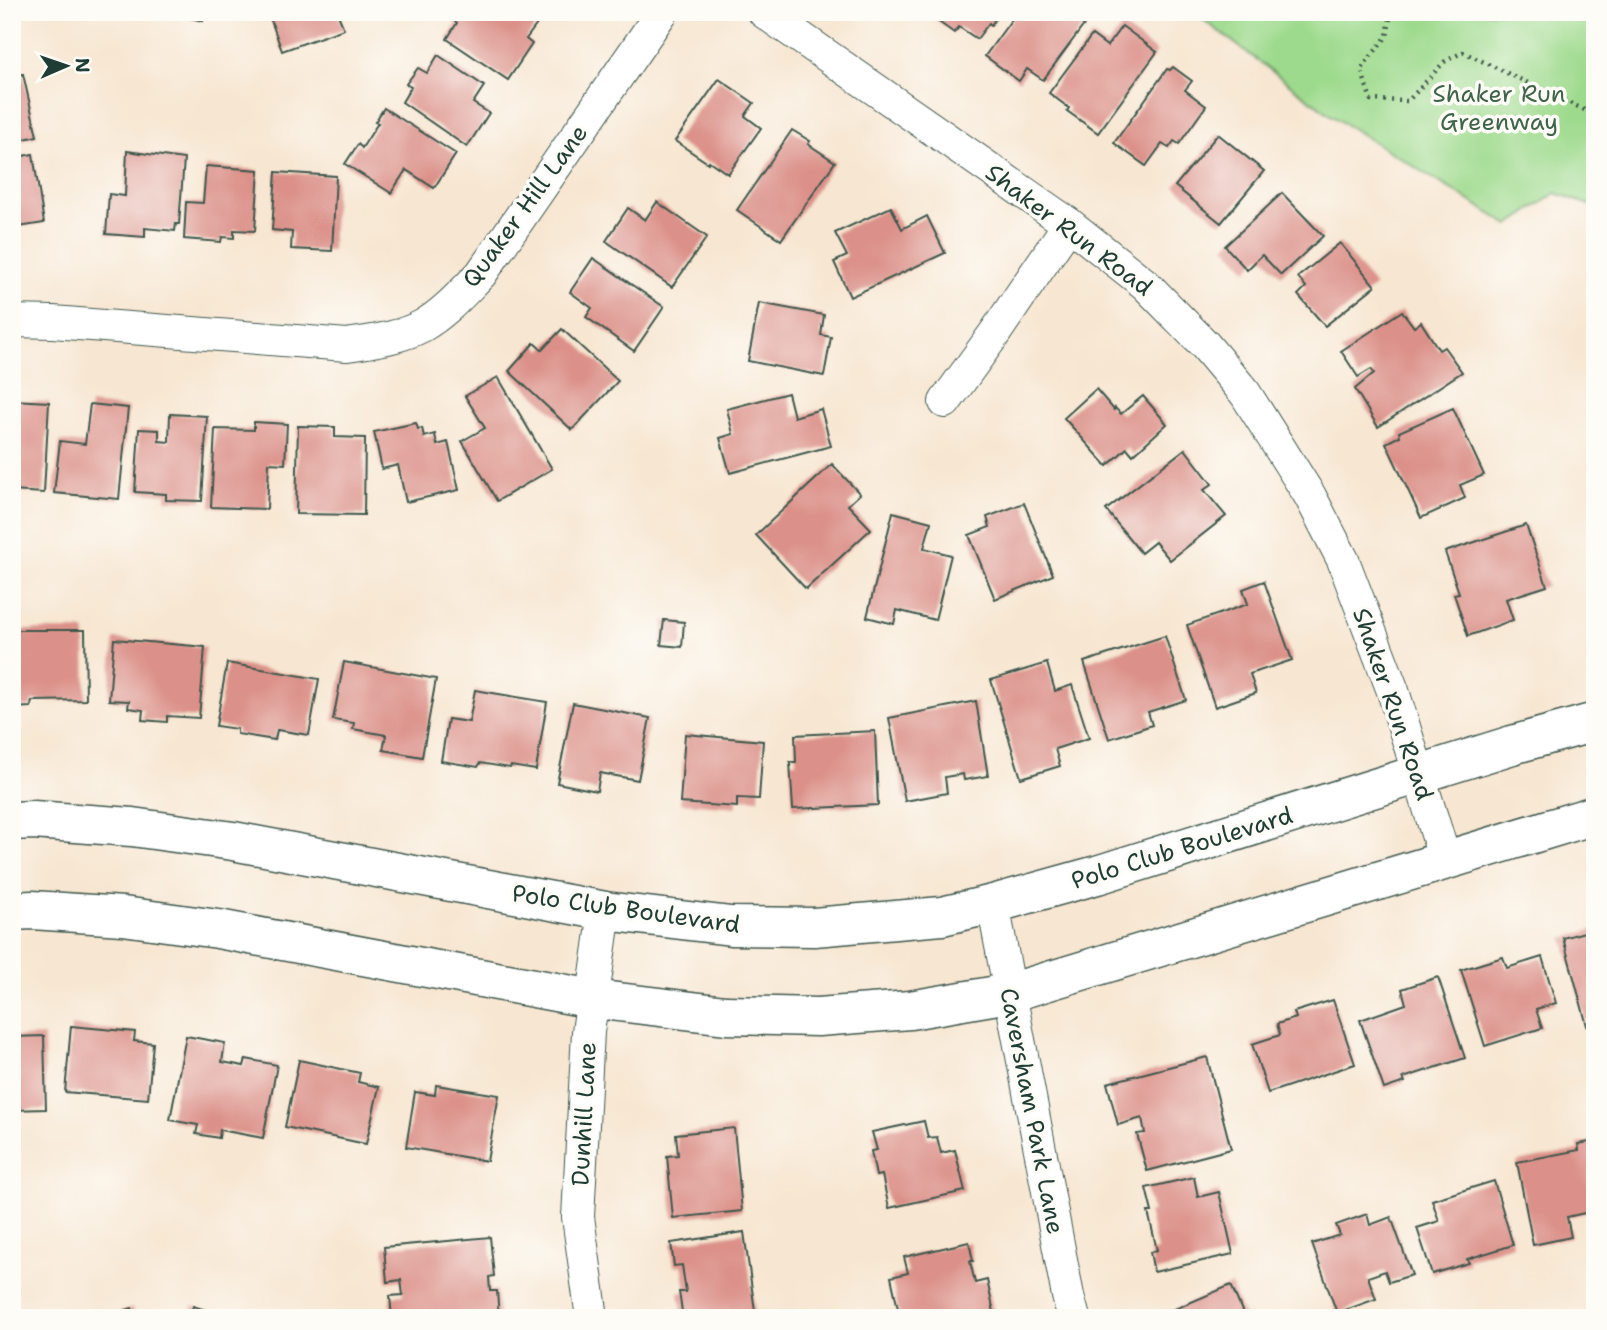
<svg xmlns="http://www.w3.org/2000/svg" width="1607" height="1330" viewBox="0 0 1607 1330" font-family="'Shantell Sans',sans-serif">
  <rect width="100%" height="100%" fill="#fdfcf7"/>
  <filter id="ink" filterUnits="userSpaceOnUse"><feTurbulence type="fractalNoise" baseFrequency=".0143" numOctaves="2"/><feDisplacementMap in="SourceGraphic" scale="14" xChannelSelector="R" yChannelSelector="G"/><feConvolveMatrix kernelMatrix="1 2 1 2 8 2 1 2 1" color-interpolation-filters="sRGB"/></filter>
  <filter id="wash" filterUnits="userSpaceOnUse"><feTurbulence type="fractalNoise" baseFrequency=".00686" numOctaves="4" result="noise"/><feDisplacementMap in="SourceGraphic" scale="28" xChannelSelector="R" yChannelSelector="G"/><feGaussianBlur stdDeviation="1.57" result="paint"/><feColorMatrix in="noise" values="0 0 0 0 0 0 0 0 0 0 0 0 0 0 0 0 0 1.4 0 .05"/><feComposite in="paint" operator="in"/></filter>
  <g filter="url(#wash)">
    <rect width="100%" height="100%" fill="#f7e6d1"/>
    <path fill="#9eda8d" stroke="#5e8c60" stroke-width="2" d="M1193,12H1595V207L1556,193L1509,225L1332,116Z"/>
    <g id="blocks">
      <g fill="#db9189">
        <path d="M167,12H205L203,21Z"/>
        <path d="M268,12H337L344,29L282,51Z"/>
        <path d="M454,12H520L537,24L526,39L532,44L508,80L447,39L457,23L450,17Z"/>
        <path d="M535,12H555L549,21Z"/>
        <path d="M925,12H1000L991,25L989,23L977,39L959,27L954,33Z"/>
        <path d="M1017,12H1066L1084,25L1043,80L1027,69L1019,81L985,56Z"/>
        <path d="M1122,26L1157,52L1098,133L1067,111L1069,108L1049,93L1092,35L1107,46Z"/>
        <path d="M438,55L484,86L473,103L489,113L467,147L402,102L411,87L406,84L418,68L427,73Z"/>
        <path d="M1173,67L1192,81L1185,90L1206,106L1179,144L1174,141L1169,148L1162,144L1146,166L1114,143L1167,69L1170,70Z"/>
        <path d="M23,74L37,136L12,142V76Z"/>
        <path d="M719,79L754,103L745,116L761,128L728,174L709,161L708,163L675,141Z"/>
        <path d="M384,108L456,154L434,188L406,170L391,193L345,164L358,144L362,148L378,123L375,122Z"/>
        <path d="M792,130L810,141L808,144L835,162L781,240L737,210Z"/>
        <path d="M1218,134L1264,171L1221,223L1175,186Z"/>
        <path d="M127,151L184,159L179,224H176L175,231L145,228V237L106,234L109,194L125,196Z"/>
        <path d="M33,154L44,223L12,228V158Z"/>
        <path d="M206,166L259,170L255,231L234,230V238L222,237L221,242L184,239L186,202L203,203Z"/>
        <path d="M276,172L336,176L332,251L291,249L292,232L272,230Z"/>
        <path d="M1282,193L1323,236L1281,275L1262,255L1247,270L1225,246Z"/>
        <path d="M657,202L707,237L672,287L606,241L628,208L645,220Z"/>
        <path d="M891,207L902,229L927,216L945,253L850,297L834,262L847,256L835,233Z"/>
        <path d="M1340,243L1375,286L1325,326L1298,295L1306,287L1298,277Z"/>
        <path d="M593,258L664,307L634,351L586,317L592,308L570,292Z"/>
        <path d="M759,303L824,315L821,335L831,337L824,376L748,361Z"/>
        <path d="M1402,311L1414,327L1421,322L1439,350L1444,347L1462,372L1378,427L1355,389L1374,373L1371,369L1358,377L1341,351Z"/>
        <path d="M562,329L618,381L572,430L509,371L534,343L542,350Z"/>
        <path d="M498,377L552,469L497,501L462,441L485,428L465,396Z"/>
        <path d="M1096,389L1114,410L1115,408L1121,414L1143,396L1167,424L1133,455L1127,448L1107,466L1064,418Z"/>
        <path d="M788,393L794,417L821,409L831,446L730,473L720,438L733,434L727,409Z"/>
        <path d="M12,400L49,402L44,493L12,491Z"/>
        <path d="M90,404L128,408L119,499L54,493L60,441L85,444Z"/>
        <path d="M1453,408L1484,475L1460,485L1465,498L1421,518L1386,443L1400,436L1399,432Z"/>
        <path d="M170,414L207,416L202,501L166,500V494L135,492L139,429L159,430V441L169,442Z"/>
        <path d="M254,422L287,424L285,464L269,463L267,509L211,507L215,429L254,430Z"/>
        <path d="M416,423L418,429L422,428L424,437L435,434L437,445L448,442L459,490L406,502L398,465L382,469L374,432Z"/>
        <path d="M298,426L335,427V437L365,438L364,515L296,514Z"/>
        <path d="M1185,449L1212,484L1204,490L1226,516L1170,560L1155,542L1141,553L1106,510Z"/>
        <path d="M832,464L860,494L848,505L871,529L806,589L756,535Z"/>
        <path d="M1024,503L1053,575L995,599L969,535L990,527L987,517Z"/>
        <path d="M893,512L931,522L924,548L951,555L935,620L897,610L894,624L867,617Z"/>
        <path d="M1526,525L1547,586L1506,599L1513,620L1468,636L1454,594L1459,593L1445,552Z"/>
        <path d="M1264,581L1292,660L1250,674L1256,693L1215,707L1187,625L1248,604L1243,589Z"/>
        <path d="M664,620L684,622L682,647L661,645Z"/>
        <path d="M12,630H85L86,700L32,701L31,707L12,708Z"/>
        <path d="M1165,636L1186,700L1148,712L1152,725L1109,739L1084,662Z"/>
        <path d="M114,639L205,647L199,718L167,716V722L142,720L143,710L128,708L129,701L109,700Z"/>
        <path d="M344,662L436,679L422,757L383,750L386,735L353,729L354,723L333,720Z"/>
        <path d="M227,663L319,679L309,735L277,730L275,740L237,734V729L216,726Z"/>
        <path d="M1047,663L1055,691L1072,685L1089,738L1055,749L1060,766L1021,778L991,680Z"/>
        <path d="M475,690L547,702L536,770L511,766L510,768L480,763L478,767L441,761L448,719L469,722Z"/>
        <path d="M976,701L988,776L964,780L963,774L945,777L947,793L905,801L889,718Z"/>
        <path d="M573,703L650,718L638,780L600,773L597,791L557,783Z"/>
        <path d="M875,731L878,805L793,809L790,762H796L795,735Z"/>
        <path d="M685,734L763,741L759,799L737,798V807L680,803Z"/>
        <path d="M1595,929V1043L1592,1044L1563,938Z"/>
        <path d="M1503,957L1507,968L1542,957L1556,1003L1536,1009L1542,1028L1485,1046L1461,970Z"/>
        <path d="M1438,977L1465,1058L1403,1078L1405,1082L1384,1089L1360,1020L1406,1004L1402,989Z"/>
        <path d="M1333,1000L1355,1064L1268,1093L1252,1044L1280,1035L1277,1024L1296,1018L1294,1012Z"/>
        <path d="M71,1026L135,1032L134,1041L153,1043L148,1099L65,1092Z"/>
        <path d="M44,1036L46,1109L12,1110V1037Z"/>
        <path d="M186,1036L225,1043L222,1062L244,1066L246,1059L277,1065L263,1138L220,1130L219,1138L196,1134L198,1125L170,1120Z"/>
        <path d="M1207,1057L1231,1149L1147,1171L1137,1134L1145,1133L1142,1118L1118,1125L1107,1083Z"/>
        <path d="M299,1060L360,1073L358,1082L379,1087L366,1144L285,1127Z"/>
        <path d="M436,1085L499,1095L487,1161L406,1147L415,1092L435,1095Z"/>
        <path d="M924,1121L928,1138L937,1137L941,1153L955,1150L965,1191L889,1208L882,1175L876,1176L871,1151L877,1150L872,1132Z"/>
        <path d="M734,1128L742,1211L673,1218L667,1156L678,1155L676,1134Z"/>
        <path d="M1595,1141V1215L1589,1216V1212L1567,1217L1571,1237L1533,1245L1517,1162L1579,1150L1578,1144Z"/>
        <path d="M1194,1177L1198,1197L1219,1192L1233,1254L1154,1272L1150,1252L1157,1250L1148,1212H1152L1146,1188Z"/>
        <path d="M1494,1181L1513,1245L1467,1259L1469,1263L1432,1274L1417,1228L1439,1221L1432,1200Z"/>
        <path d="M1367,1214L1370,1225L1391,1217L1412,1275L1389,1282L1385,1271L1368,1277L1376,1299L1337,1313L1312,1244L1340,1235L1336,1225Z"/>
        <path d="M744,1232L756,1318H683L679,1292H686L682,1265L674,1266L671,1243Z"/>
        <path d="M490,1237L494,1276L489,1277L490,1291H497L499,1318H392L390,1296L403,1295L401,1280L387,1282L384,1247Z"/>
        <path d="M969,1242L973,1261H970L975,1283L987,1280L995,1317L900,1318L891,1277L908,1273L904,1257Z"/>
        <path d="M1231,1285L1245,1318H1154Z"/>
        <path d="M193,1306L227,1317V1318H190Z"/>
        <path d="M132,1308L135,1318H105V1317Z"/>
      </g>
    </g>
  </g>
  <g filter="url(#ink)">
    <use href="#blocks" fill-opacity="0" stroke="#3f564c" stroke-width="2"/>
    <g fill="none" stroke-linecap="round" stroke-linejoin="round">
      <g stroke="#3f564c" stroke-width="34">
        <g id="minor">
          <path d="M764,12L1069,224L1146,285L1204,344L1245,393L1310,496L1343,560L1393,691L1445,860"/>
          <path d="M12,321L53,322L347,345C372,341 399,338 422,326C445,313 463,292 481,274L662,12"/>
          <path d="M945,402L995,333L1069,224"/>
          <path d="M993,904L1068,1296L1074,1318"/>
          <path d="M592,1318L578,1217L588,1032L605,911"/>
        </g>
      </g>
      <g stroke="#3f564c" stroke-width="41">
        <g id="tertiary">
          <path d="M12,821L33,820L132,827L233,841L605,911L731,926L814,927L942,916L993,904L1097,875L1512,745L1595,722"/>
          <path d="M12,911L32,910L123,916L218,929L593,999L726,1015L818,1017L910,1010L1009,993L1595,815"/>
        </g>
      </g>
      <path stroke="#3f564c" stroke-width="4.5" stroke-dasharray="2 5" stroke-linecap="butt" d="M1391,12L1387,36L1361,69L1371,100L1408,101L1444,62L1463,52L1595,115"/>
      <use href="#minor" stroke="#fff" stroke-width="32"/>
      <use href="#tertiary" stroke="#fff" stroke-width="38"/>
    </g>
  </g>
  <g text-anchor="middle" stroke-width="7" stroke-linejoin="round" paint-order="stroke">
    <g font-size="24" fill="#3f644a" stroke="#fdfcf7">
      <text x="1499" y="102">Shaker Run<tspan x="1499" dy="28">Greenway</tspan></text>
    </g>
    <g font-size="24" fill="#1f3d34" stroke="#fdfcf7">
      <text transform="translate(525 206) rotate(-54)" y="8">Quaker Hill Lane</text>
      <text transform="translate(1069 230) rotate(37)" y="8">Shaker Run Road</text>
      <text transform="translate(1393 704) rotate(71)" y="8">Shaker Run Road</text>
      <text transform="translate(1182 848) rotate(-17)" y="8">Polo Club Boulevard</text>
      <text transform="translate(626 909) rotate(8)" y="8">Polo Club Boulevard</text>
      <text transform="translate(1032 1111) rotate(79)" y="8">Caversham Park Lane</text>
      <text transform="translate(584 1114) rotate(-87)" y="8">Dunhill Lane</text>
    </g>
  </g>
  <rect width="1607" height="1330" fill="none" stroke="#fdfcf7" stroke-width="42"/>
  <g transform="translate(66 66) rotate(88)" stroke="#fdfcf7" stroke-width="5" paint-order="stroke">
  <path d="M0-5L12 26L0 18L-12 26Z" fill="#1f3d34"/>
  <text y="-10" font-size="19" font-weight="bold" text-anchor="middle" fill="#1f3d34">N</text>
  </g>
</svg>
